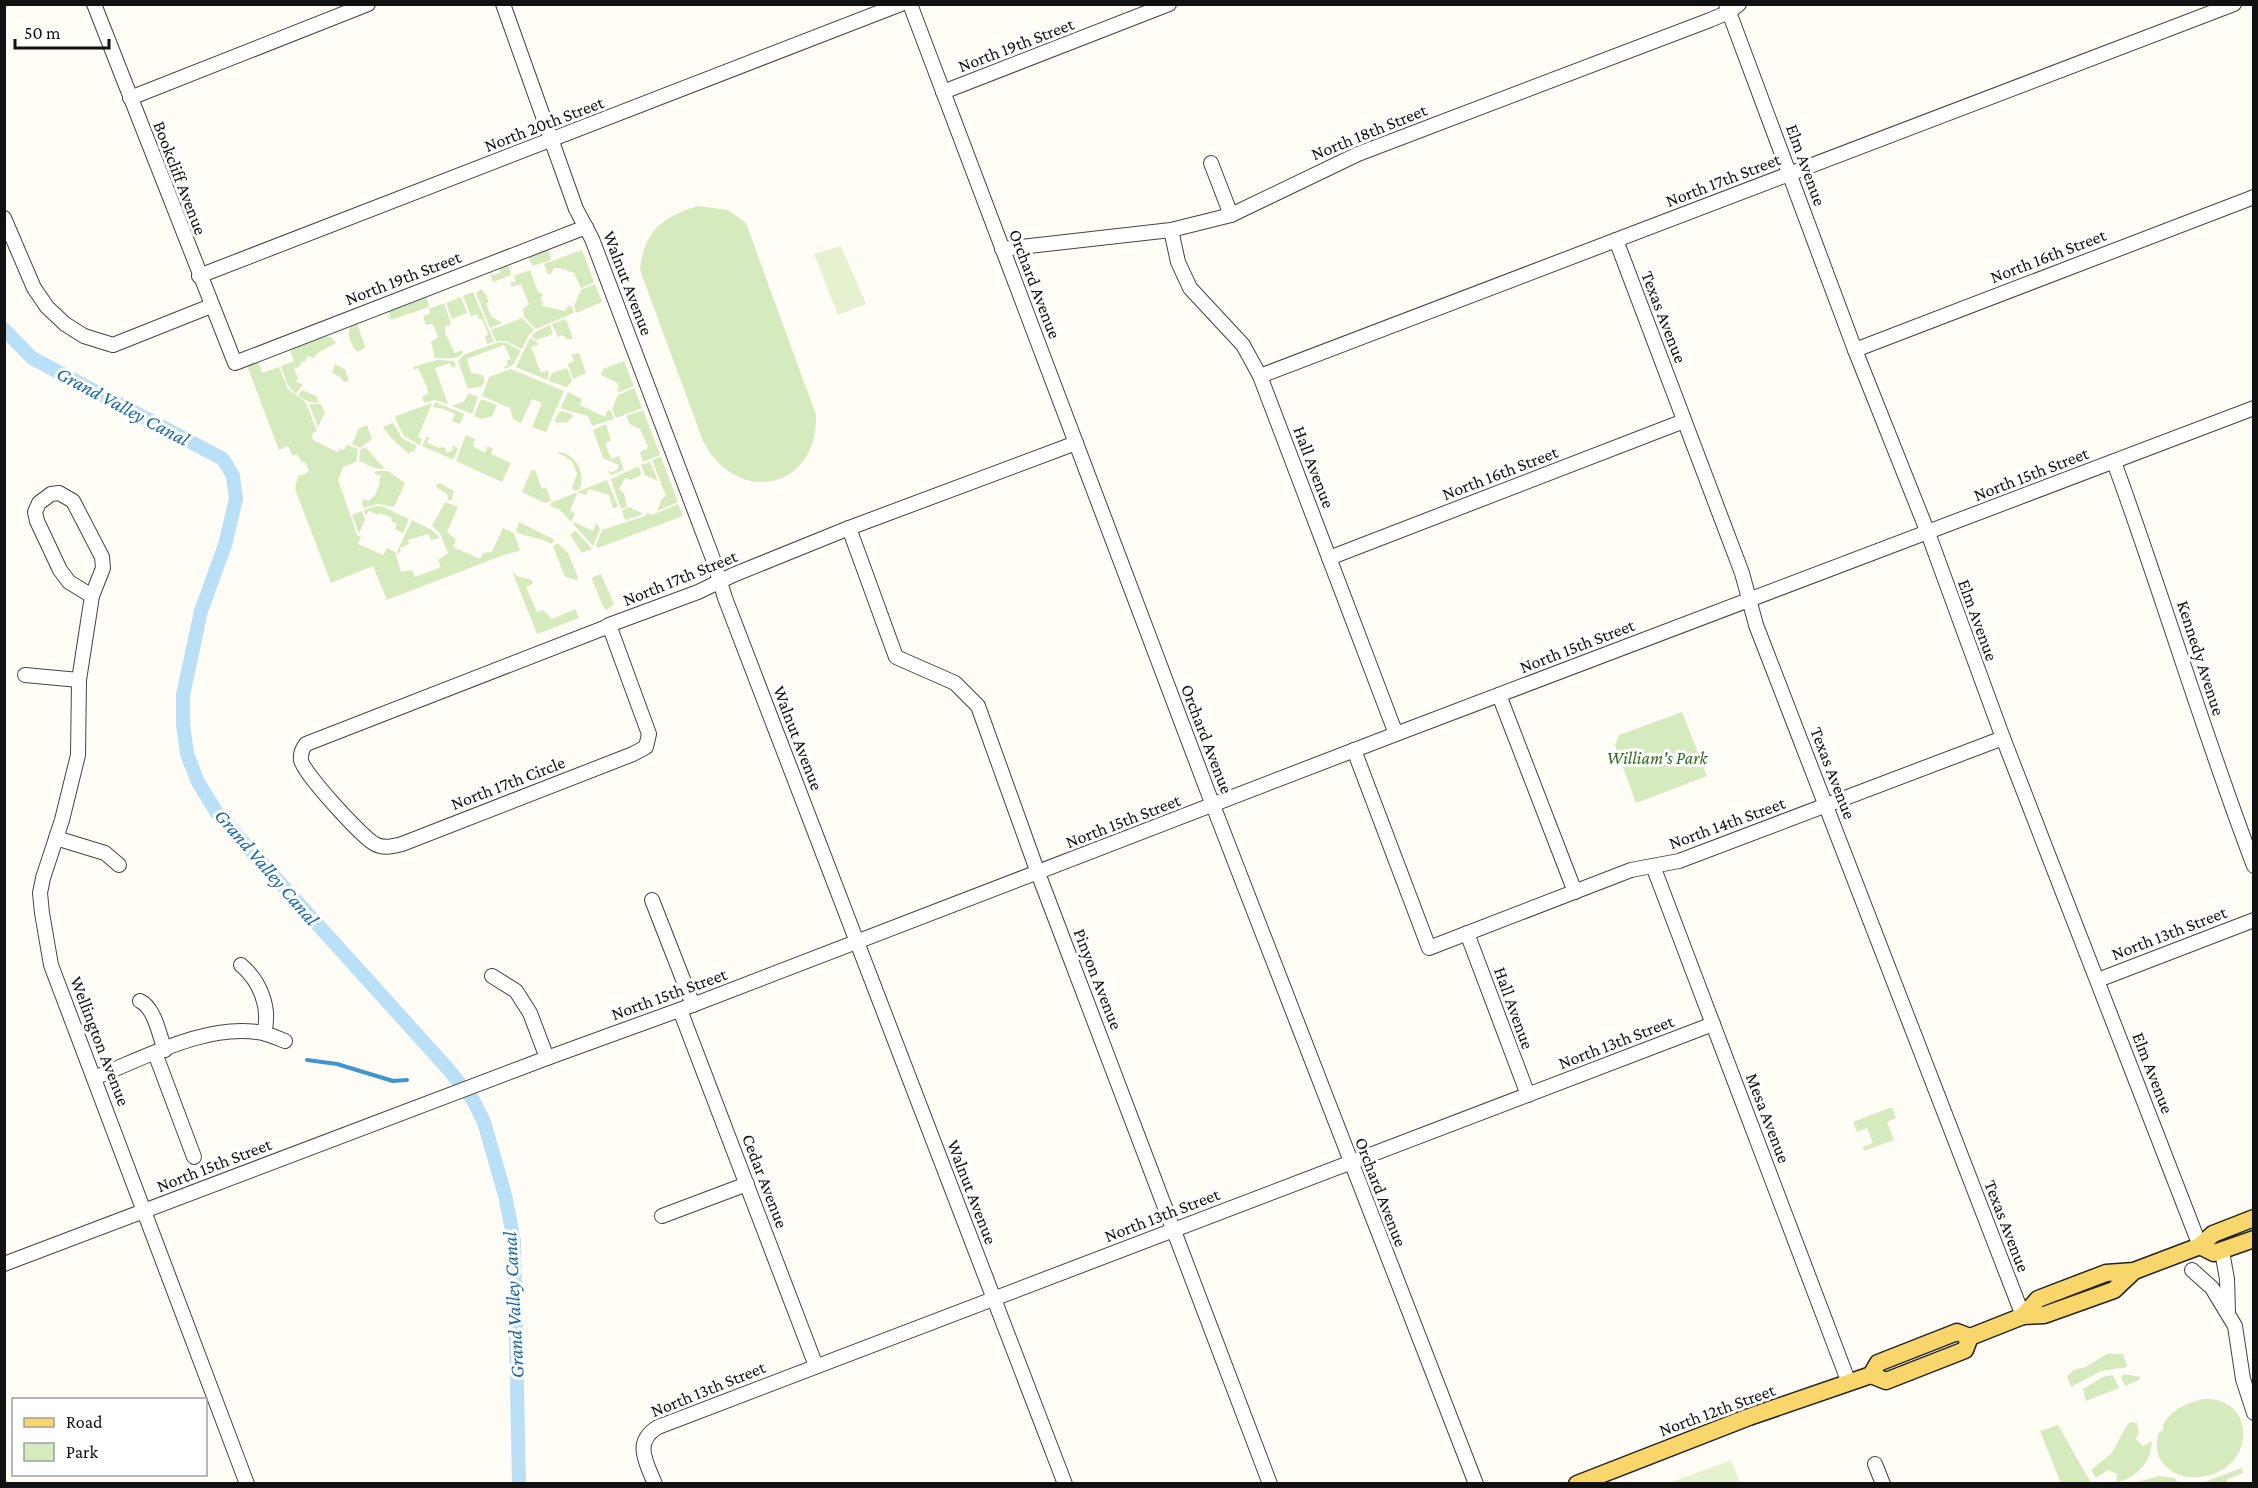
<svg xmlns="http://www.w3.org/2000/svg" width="2258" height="1488" viewBox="0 0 2258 1488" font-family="'Crimson Pro',serif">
  <rect width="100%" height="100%" fill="#fffdf5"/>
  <g fill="#d5ebbd">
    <path d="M697,206L728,210L746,223L816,415C818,490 737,507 703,441L640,270C644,231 661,218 697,206Z"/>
    <path d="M548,248L551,260L532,266L528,256Z"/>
    <path d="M582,250L594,282L581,288L574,273L560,268H554L551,274H548L544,264Z"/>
    <path d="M508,263L511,275L493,282L490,272L494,275L500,273V265Z"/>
    <path d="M530,270L538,292L543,294L540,300L543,302L542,306L565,311L569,305L572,307L574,313L536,329L524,317L523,309L529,304L521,284L512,287L510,283L516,281L514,276Z"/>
    <path d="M595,284L602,302L576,313L574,306L581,290Z"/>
    <path d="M481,289L485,293L489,302L486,304L491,316L502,323L490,328L476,293Z"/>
    <path d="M473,292L494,342L487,344L485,337L488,334L482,319H479L477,314L471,316L463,296Z"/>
    <path d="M426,295L429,307L391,320L388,311Z"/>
    <path d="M461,297L467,313L452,319L446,303Z"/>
    <path d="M444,303L451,324L445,327V333L455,353L462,350L463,353L456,358H435L431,342L438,337L433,324L426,325L423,316L430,314L429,309Z"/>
    <path d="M522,318L534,330L528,336L522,349L506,341H496L491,330Z"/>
    <path d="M566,319L573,339H566L564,335L558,337L552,324Z"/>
    <path d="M356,321L365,346V348L357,352C349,342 344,329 356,321Z"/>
    <path d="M550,325L553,334L537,340L531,336L537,331Z"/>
    <path d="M324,336L331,337L336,343L316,354L314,358L307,356L305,362L302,361L299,367L294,369L298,378L296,382L303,384L296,394L288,385L281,366L294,361L290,351L292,348Z"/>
    <path d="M530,338L537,342L538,345L531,347L541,373L548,370L549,374L547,380L516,367Z"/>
    <path d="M499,342L507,343L521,351L513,365L504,369V367L508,365L506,361L511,359L504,345L467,359L471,373L483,375L485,381L482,386L468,389L458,361L465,354Z"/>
    <path d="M579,353L586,373L573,379L568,364L574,361L571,355Z"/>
    <path d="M257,359L262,373L279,367L288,389L306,403L317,431L312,434L313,440L337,452L341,449L344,450L347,445L358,449L356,462L343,467L338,480L357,535L361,537L358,544L383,555L387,548L395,552L401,572L412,570L415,577L441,567L438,560L448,553L440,533L432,526L445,502L458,507L447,532L456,540L453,547L480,559L483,553L492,552L503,528L514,533L520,551L506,554L387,600L373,566L331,583L295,489L298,476L307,473L309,470L305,462H302L297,454L293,456L288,446L279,450L246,363Z"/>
    <path d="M437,360L454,361L456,366L452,368L450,363L435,368L448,404L435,400L424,403L422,397L428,394L427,387L418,368L414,370L413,367Z"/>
    <path d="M624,361L634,386L620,392L617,391L619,384L601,375L603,369Z"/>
    <path d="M335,364L345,369L349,381L344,382L339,376L332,373Z"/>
    <path d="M567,368L572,381L567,387L548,381L552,373Z"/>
    <path d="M511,369L564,391L546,432L532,427L542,403L532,399L521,423L513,419L510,408L482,396L489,377Z"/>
    <path d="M634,388L642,408L616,418L612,409L618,395Z"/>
    <path d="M302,390L316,396L319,403L309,402L298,396Z"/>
    <path d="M568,392L582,399L580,405L605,417L608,410L611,411L614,419L592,426L588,416L562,409L561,407Z"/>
    <path d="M468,393L478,397L472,414L452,406L465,401Z"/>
    <path d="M481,399L497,405L492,416L482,419L474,416Z"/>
    <path d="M435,402L464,414L460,424L452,421L455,414L443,409L433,407Z"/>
    <path d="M432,403L418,437L422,439L420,445L404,436L395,418L396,416Z"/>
    <path d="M309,404H321L325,413L318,427Z"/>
    <path d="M643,410L660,455L643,462L640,452L647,449L648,446L640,429L630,424L626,416Z"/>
    <path d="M561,411L572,414L573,417L567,422L556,423L555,420L559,412Z"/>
    <path d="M393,423L402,438L417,446L413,452L411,451L409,454L392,439L383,427Z"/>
    <path d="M606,424L611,441L605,443L611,459L619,456L624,470L611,475L608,471L613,472L618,469L619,465L603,458L593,430Z"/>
    <path d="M367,425L372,439L360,448L352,444L359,428Z"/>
    <path d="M466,435L475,439L473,446L485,453L488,446L493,449L491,454L511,463L502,482L456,461Z"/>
    <path d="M427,436L429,438L427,443L440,448L444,447L447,453L453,450L452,445L458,448L454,458L452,459L422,446Z"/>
    <path d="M365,447L385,469L375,468L359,461L360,450Z"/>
    <path d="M557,452C575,452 586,472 580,489L574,491L572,487L577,474L572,461Z"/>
    <path d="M661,457L678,502L657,511L662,499L666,496L652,460Z"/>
    <path d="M650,462L658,481L645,475L641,465Z"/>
    <path d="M639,466L641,475L631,480L625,478L619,489L624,493L627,507L621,509L611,479Z"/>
    <path d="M535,470L542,489L546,487L551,501L545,503L522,492L531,471Z"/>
    <path d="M376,471H388L405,483L394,507L378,504L364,508L362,503L364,499L369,501L371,498L374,497L380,483L379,481L381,476L374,473Z"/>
    <path d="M607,480L618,507L613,508L609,495L589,489L586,495L577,492Z"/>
    <path d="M440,483L454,491L451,501L448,499L447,494L437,488L436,485Z"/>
    <path d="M575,493L577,494L570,510L575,514L571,522L560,510L550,506L551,503Z"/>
    <path d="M678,504L683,516L598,548L596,545L602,530L645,516L647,513L652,515Z"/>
    <path d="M377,506L384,507L409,519L403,533L395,529L397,524L391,521L392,518L380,513L378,515L369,511L366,516L364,510Z"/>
    <path d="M629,507L644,514L625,520L622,511Z"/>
    <path d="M362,511L365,520L359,533L352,515Z"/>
    <path d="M412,520L432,530L440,538L431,540L428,534L408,540L409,544L400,548L401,552L396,554Z"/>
    <path d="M519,522L555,540L551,544C541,537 528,538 516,532Z"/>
    <path d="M574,522L593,531L596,523L600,529L593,546L573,524Z"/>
    <path d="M575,530L592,549L582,553L570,535Z"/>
    <path d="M558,543L568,553L578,577L577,580L565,577L553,546Z"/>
    <path d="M512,571L517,576L532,580V584L526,587L537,612L543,610L552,619L575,609L579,618L537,634Z"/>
    <path d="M601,574L614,604L607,610L604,608L592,580L593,577Z"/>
    <path d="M1682,712L1707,776L1636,803L1615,745L1619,735Z"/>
    <path d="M1892,1107L1896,1118L1887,1122L1894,1140L1864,1151L1863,1147L1873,1143L1867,1128L1857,1132L1853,1122Z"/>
    <path d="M2107,1354H2123L2127,1367L2101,1371L2071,1387L2067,1376L2074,1370L2086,1367Z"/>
    <path d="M2124,1374L2141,1377L2137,1381L2125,1386L2121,1377Z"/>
    <path d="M2113,1375L2119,1388L2086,1401L2083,1389L2103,1377Z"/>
    <path d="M2203,1399C2258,1396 2257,1472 2199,1477C2188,1478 2178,1476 2169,1469C2156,1459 2155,1446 2159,1432L2162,1431L2164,1427L2162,1426C2171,1410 2185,1403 2203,1399Z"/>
    <path d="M2131,1422L2137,1423L2139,1433L2136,1439L2143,1446L2152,1441C2151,1463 2137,1477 2116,1483L2117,1474L2108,1470L2096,1478L2091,1470L2112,1453L2127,1425Z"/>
    <path d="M2058,1425L2091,1483H2061L2040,1431Z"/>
    <path d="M2242,1468L2243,1473L2228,1479L2226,1483H2207V1481Z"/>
    <path d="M2159,1476L2175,1478L2178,1483H2134Z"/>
  </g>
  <g fill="#e6f2cf">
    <path d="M841,246L866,304L838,315L814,254Z"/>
    <path d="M1731,1460L1740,1483H1669Z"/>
  </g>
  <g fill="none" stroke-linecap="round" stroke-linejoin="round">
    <path stroke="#3f96cf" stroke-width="4" d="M307,1060L337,1064L393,1081L407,1080"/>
    <path stroke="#b9e0f7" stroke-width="14" d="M4,329L32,358L223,459L233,476L236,499L225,545L201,611L183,695V724L187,754L198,782L217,813L449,1070L473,1100L484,1122L505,1195L514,1241L519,1484"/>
    <g stroke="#444" stroke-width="16">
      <g id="minor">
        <path d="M94,4L235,363L586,227"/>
        <path d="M503,4L576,209L592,239L713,559L725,598L1065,1484"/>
        <path d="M910,4L1209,795L1476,1484"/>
        <path d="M1726,4L1855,350L1928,533L2003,738L2200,1246"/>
        <path d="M943,92L1169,4"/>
        <path d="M130,98L368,4"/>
        <path d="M1211,163L1231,215"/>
        <path d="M4,218L34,288L47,307L65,324L84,336L113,345L211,306"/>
        <path d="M1171,230L1178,262L1190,288L1243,345L1260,376L1396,734"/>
        <path d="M1616,240L1742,573L1756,625L2023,1316"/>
        <path d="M1002,249L1171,230L1231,215L1358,154L1710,20L1729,12L1739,4"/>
        <path d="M199,276L901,4"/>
        <path d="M1855,350L2254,197"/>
        <path d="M1260,376L2234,4"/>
        <path d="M2114,462C2163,596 2203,732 2254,866"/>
        <path d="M849,528L896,657L955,683L978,706L1038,873L1270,1484"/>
        <path d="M1329,558L1684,421"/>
        <path d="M92,596L69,582L60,570L37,521L35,512L39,503L51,494L59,493L73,501L102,557L103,568L92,596L79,680L78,755L62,820L43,878L40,893L42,913L51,965L247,1484"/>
        <path d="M609,625L649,734L646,747L633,754L402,844C393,846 384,849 375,844C363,838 303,773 301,760C300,753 302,749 306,744L604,628L609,625L698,592L733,575L849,528L1076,443"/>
        <path d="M25,675L79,680"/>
        <path d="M1499,695L1575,892"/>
        <path d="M1354,750L1429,948L1631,870L1679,861L2003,738"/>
        <path d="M56,838L105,853L119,865"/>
        <path d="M1653,866L1849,1383"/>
        <path d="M652,900L693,1005"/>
        <path d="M1467,933L1528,1095"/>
        <path d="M241,965C260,981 271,1008 264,1033"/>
        <path d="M492,976L516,991L530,1013L547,1058"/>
        <path d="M2098,980L2254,920"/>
        <path d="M140,1001C155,1008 159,1035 165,1050"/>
        <path d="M680,1010L816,1366"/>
        <path d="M155,1053L194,1157"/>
        <path d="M94,1078C144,1058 208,1022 263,1033C270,1035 278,1038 285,1041"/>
        <path d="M662,1216L747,1184"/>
        <path d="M2223,1257L2227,1279L2228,1312"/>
        <path d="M4,1264L547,1058L690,1006L1396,734L2254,408"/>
        <path d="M2192,1270L2212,1288L2235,1326L2243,1379L2254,1413"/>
        <path d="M1875,1464L1883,1484"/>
        <path d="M655,1484C646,1462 633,1442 658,1427L1713,1024"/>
      </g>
    </g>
    <g stroke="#222" stroke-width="19">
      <g id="major">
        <path d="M2254,1218L2213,1234L2200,1246L2214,1253L2254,1239"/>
        <path d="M2023,1316L2038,1299L2106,1273L2134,1271L2200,1246"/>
        <path d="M1970,1337L1965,1350L1886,1381L1871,1375L1878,1363L1957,1332L1970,1337L2023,1316L2044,1315L2114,1290L2134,1271"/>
        <path d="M1577,1484L1749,1417L1871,1375"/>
      </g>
    </g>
    <use href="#minor" stroke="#fff" stroke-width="14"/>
    <use href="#major" stroke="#f9d66b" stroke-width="16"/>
  </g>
  <g text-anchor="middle" stroke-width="6" stroke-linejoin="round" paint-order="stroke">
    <g font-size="18" fill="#111" stroke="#fff">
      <text transform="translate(1016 45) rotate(-21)" y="6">North 19th Street</text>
      <text transform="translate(544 124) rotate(-21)" y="6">North 20th Street</text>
      <text transform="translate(1369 132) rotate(-22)" y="6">North 18th Street</text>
      <text transform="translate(1806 165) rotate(70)" y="6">Elm Avenue</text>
      <text transform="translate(180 178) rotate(69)" y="6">Bookcliff Avenue</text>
      <text transform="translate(1723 180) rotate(-21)" y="6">North 17th Street</text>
      <text transform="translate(2048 256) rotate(-21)" y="6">North 16th Street</text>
      <text transform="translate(403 278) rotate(-21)" y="6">North 19th Street</text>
      <text transform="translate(628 283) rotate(69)" y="6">Walnut Avenue</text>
      <text transform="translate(1035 284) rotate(69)" y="6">Orchard Avenue</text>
      <text transform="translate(1664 317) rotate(69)" y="6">Texas Avenue</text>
      <text transform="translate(1314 467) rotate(69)" y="6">Hall Avenue</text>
      <text transform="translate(1500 473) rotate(-21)" y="6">North 16th Street</text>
      <text transform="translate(2031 474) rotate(-21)" y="6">North 15th Street</text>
      <text transform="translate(680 578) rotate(-22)" y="6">North 17th Street</text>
      <text transform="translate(1978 620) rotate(70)" y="6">Elm Avenue</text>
      <text transform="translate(1577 646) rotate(-21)" y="6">North 15th Street</text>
      <text transform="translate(2201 658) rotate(72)" y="6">Kennedy Avenue</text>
      <text transform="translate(798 738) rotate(69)" y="6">Walnut Avenue</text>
      <text transform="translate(1207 739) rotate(69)" y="6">Orchard Avenue</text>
      <text transform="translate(1833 773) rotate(69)" y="6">Texas Avenue</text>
      <text transform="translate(508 783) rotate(-21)" y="6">North 17th Circle</text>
      <text transform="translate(1123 821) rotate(-21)" y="6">North 15th Street</text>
      <text transform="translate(1727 823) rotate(-20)" y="6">North 14th Street</text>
      <text transform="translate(2169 933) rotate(-21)" y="6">North 13th Street</text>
      <text transform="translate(1098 979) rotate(69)" y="6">Pinyon Avenue</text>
      <text transform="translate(669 994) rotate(-20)" y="6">North 15th Street</text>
      <text transform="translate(1514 1008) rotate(70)" y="6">Hall Avenue</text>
      <text transform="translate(100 1041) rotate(69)" y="6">Wellington Avenue</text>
      <text transform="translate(1616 1042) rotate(-21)" y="6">North 13th Street</text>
      <text transform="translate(2153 1073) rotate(69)" y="6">Elm Avenue</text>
      <text transform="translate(1768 1118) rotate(69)" y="6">Mesa Avenue</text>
      <text transform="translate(214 1165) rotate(-21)" y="6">North 15th Street</text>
      <text transform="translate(765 1181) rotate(69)" y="6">Cedar Avenue</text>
      <text transform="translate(972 1192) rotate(69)" y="6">Walnut Avenue</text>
      <text transform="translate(1381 1192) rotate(69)" y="6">Orchard Avenue</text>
      <text transform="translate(1162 1215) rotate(-21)" y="6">North 13th Street</text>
      <text transform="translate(2007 1226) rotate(69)" y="6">Texas Avenue</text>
      <text transform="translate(708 1389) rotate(-22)" y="6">North 13th Street</text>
      <text transform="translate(1717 1410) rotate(-20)" y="6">North 12th Street</text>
    </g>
    <g font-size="18" font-style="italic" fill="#2f6b1f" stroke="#fff">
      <text x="1657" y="764">William's Park</text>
    </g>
    <g font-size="20" font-style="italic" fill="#1768a6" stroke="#fff">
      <text transform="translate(123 406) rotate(28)" y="7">Grand Valley Canal</text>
      <text transform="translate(267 867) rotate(49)" y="7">Grand Valley Canal</text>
      <text transform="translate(513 1305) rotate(-93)" y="7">Grand Valley Canal</text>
    </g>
  </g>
  <rect width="2258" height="1488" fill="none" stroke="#111111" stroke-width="12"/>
  <rect x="12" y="1398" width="195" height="78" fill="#ffffff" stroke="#a0a0a0" stroke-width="1.5"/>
  <rect x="24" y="1418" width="30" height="9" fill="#f9d66b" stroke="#a0a0a0" stroke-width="1.5"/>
  <text x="66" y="1428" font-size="18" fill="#111111">Road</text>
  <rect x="24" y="1443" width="30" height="18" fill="#d5ebbd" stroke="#a0a0a0" stroke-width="1.5"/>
  <text x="66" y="1458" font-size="18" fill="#111111">Park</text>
  <path d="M15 39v9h94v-9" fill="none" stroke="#111111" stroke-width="3"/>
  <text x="24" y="39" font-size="18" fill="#111111" stroke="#ffffff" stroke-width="4.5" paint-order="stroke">50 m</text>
</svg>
